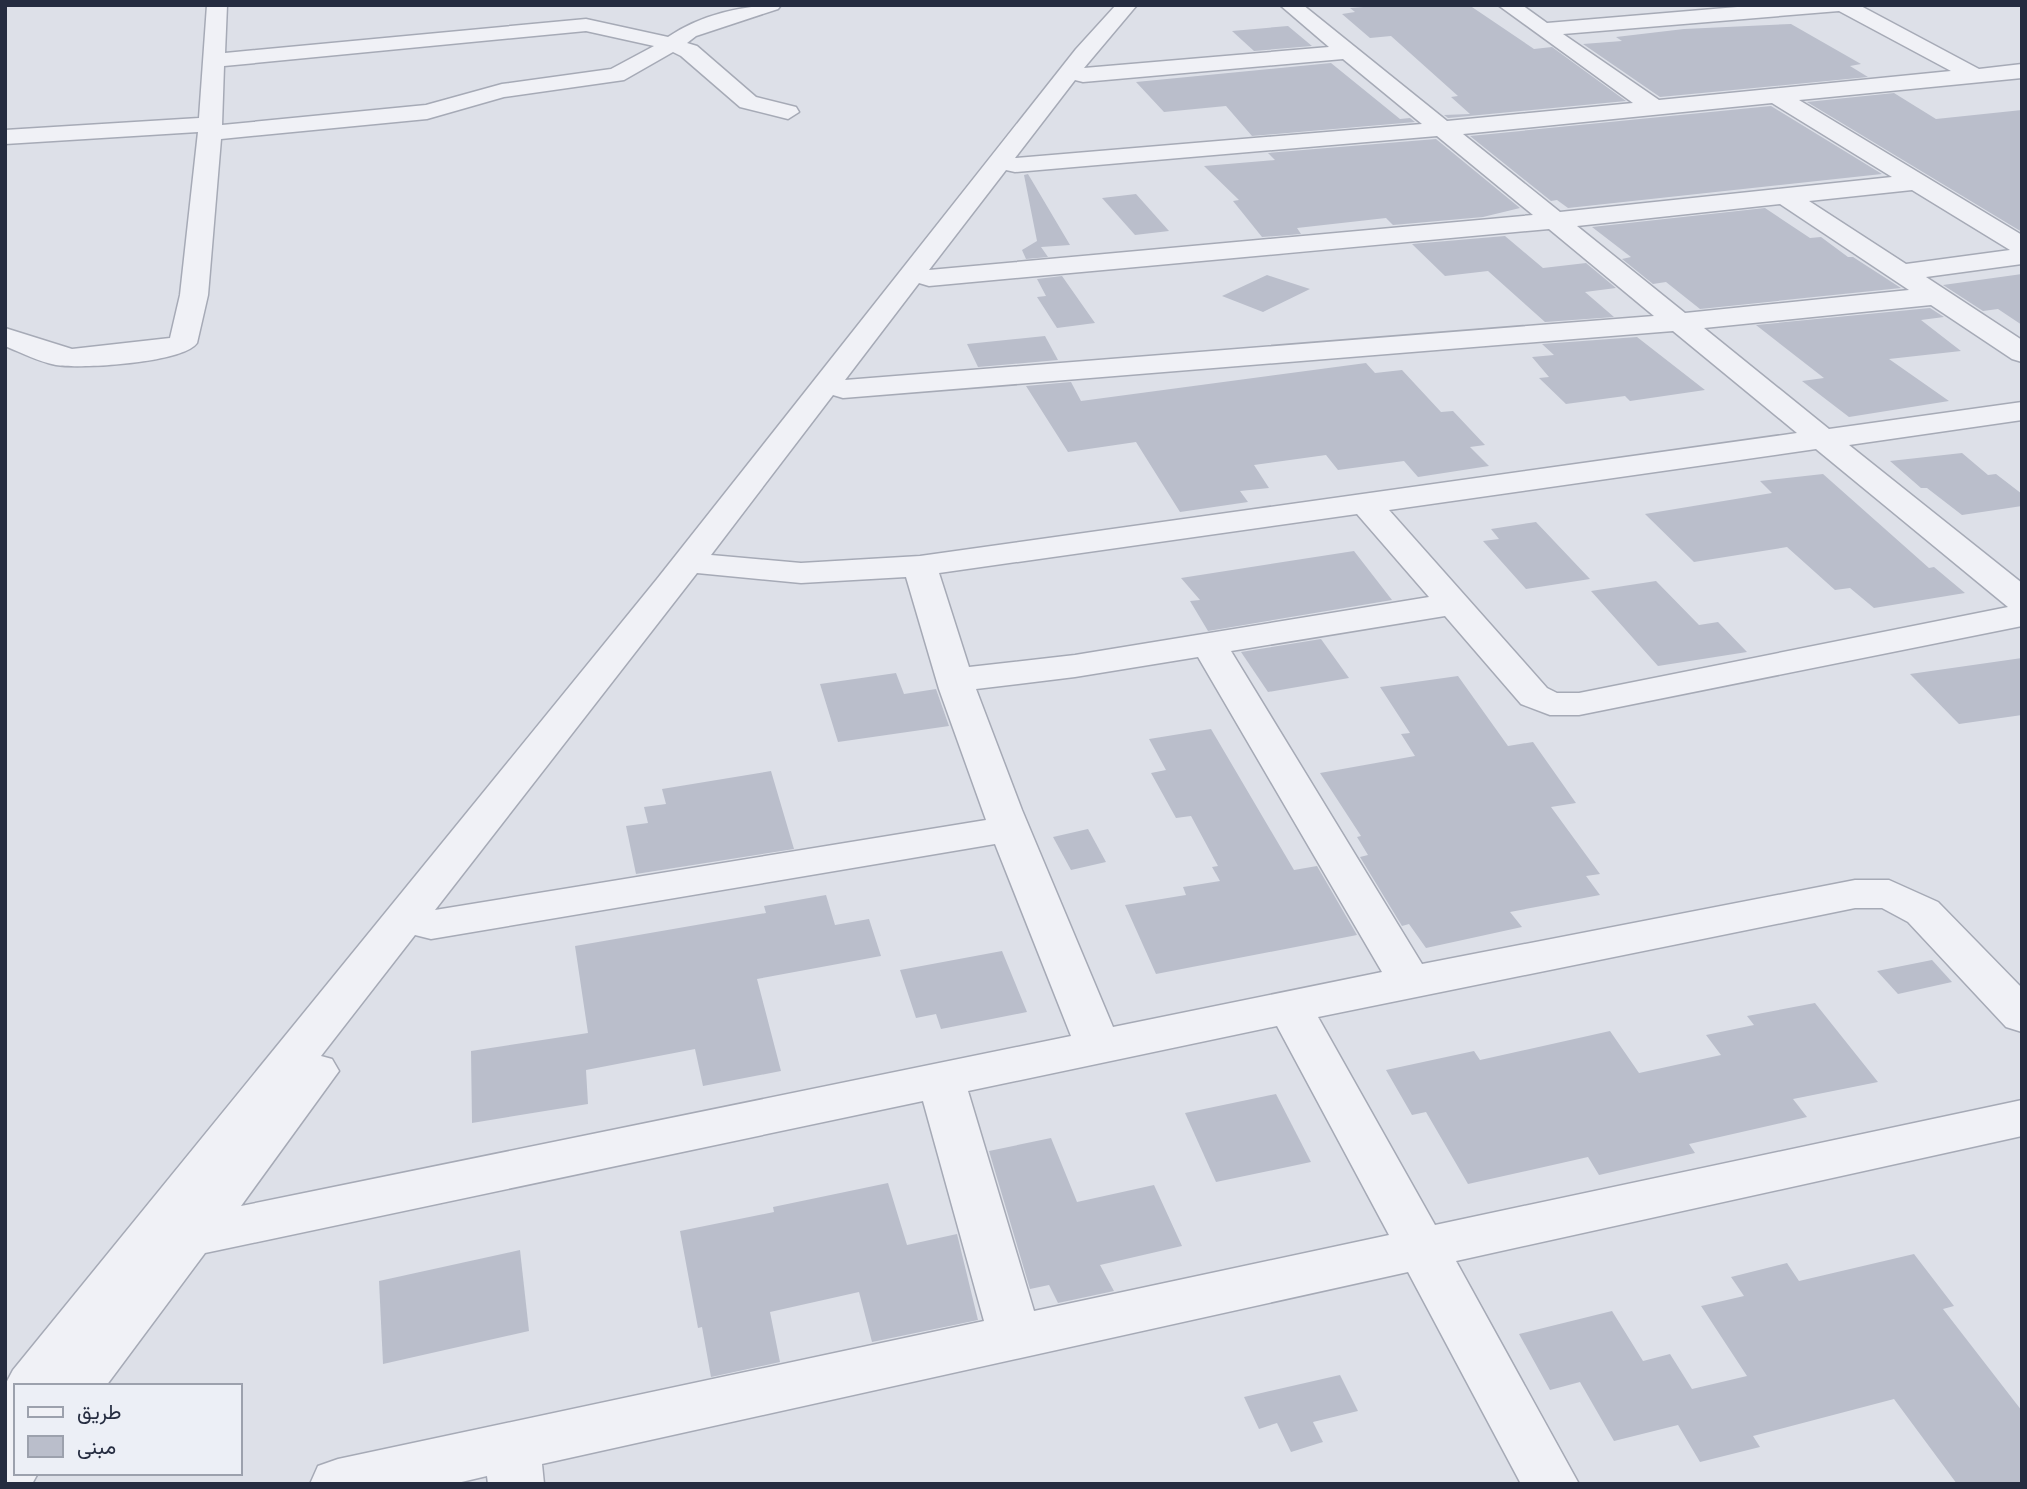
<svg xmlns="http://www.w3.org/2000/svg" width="2027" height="1489" viewBox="0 0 2027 1489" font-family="Figtree,Vazirmatn,sans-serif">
  <rect width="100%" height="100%" fill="#dde0e8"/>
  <g fill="#babecb">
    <path d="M1390,5H1469L1534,49L1552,47L1626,101L1448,118L1444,115L1470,114L1451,97L1458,96L1391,36L1370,38L1342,14L1355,12L1350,8Z"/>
    <path d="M1791,24L1861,64L1850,66L1868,77L1660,97L1583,44L1622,41L1616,37L1684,29Z"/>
    <path d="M1288,26L1312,46L1254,51L1232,31Z"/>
    <path d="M1331,63L1400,119L1410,118L1415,122L1252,136L1226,106L1164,112L1136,82Z"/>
    <path d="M1894,93L1936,119L2022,110V232L1807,102Z"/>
    <path d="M1771,106L1882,174L1568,208L1557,200L1551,201L1470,136Z"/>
    <path d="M1436,139L1520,208L1483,217L1393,225L1386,218L1297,228L1301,234L1262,237L1233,201L1239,200L1204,166L1275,160L1268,153Z"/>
    <path d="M1028,174L1070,245L1041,247L1048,257L1026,259L1022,250L1037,241L1024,175Z"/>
    <path d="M1136,194L1169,231L1135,235L1102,198Z"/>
    <path d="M1765,208L1810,238L1821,237L1848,257H1853L1901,288L1700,309L1666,282L1653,284L1622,259L1631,257L1592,227Z"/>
    <path d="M1505,236L1543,268L1586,263L1616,288L1585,292L1614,317L1545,322L1488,271L1445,276L1412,244Z"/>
    <path d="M2022,274V325L1998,309L1983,311L1943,285Z"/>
    <path d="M1267,275L1310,289L1263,312L1222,296Z"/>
    <path d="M1062,276L1095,323L1057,328L1037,297L1046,296L1037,279Z"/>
    <path d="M1930,308L1944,317L1921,320L1961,351L1889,359L1949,401L1849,417L1802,381L1824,378L1756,325Z"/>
    <path d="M1045,336L1058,360L978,367L967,344Z"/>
    <path d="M1637,337L1705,390L1630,401L1625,396L1566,404L1539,378L1549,377L1532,357L1554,355L1542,344Z"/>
    <path d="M1366,363L1375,373L1402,370L1441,412L1453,411L1485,445L1470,447L1489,466L1418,477L1404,461L1338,470L1326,455L1254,465L1269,488L1240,491L1248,502L1180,512L1136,442L1068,452L1026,386L1071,382L1081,401Z"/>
    <path d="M1962,453L1988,475L1996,474L2022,494V506L1962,515L1927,488H1921L1890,461Z"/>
    <path d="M1823,474L1929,568L1934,567L1965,593L1874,608L1850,588L1835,590L1787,547L1694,562L1645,514L1772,493L1760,481Z"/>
    <path d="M1536,522L1590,579L1526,589L1483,541L1499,539L1491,529Z"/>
    <path d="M1354,551L1392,600L1208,631L1190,601L1200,600L1181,578Z"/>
    <path d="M1656,581L1699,625L1718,622L1747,652L1658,666L1591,591Z"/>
    <path d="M1321,639L1349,678L1268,692L1241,652Z"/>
    <path d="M2022,658V715L1959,724L1910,674Z"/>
    <path d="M896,673L904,694L936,689L949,726L838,742L820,684Z"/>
    <path d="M1458,676L1508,746L1533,742L1576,803L1551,807L1600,874L1586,876L1600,895L1510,912L1522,927L1426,948L1409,924L1402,926L1360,857L1368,855L1357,837L1361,836L1320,773L1415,756L1401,734L1410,733L1380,687Z"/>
    <path d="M1211,729L1294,870L1317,866L1357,935L1156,974L1125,905L1186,895L1183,887L1220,881L1212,867L1218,866L1191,816L1176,818L1151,773L1166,770L1149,739Z"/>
    <path d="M771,771L794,849L636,874L626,826L648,823L644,807L666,804L662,789Z"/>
    <path d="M1088,829L1106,862L1071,870L1053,837Z"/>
    <path d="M826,895L835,925L869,919L881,956L757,979L781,1071L703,1086L695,1049L586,1070L588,1104L472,1123L471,1051L588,1033L575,946L766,913L764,906Z"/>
    <path d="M1002,951L1027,1012L941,1029L936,1014L916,1018L900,970Z"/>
    <path d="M1932,960L1952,982L1898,994L1877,971Z"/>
    <path d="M1815,1003L1878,1082L1793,1099L1807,1117L1689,1144L1695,1153L1599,1175L1588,1157L1468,1184L1426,1112L1412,1115L1386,1070L1474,1051L1480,1060L1610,1031L1639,1073L1721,1055L1706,1035L1754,1025L1747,1016Z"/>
    <path d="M1276,1094L1311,1162L1216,1182L1185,1113Z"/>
    <path d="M1051,1138L1077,1202L1154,1185L1182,1246L1100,1265L1114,1291L1058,1303L1049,1285L1030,1289L989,1151Z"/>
    <path d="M888,1183L907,1245L957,1234L978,1320L872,1342L859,1292L770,1312L780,1362L711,1377L702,1327L698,1328L680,1231L774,1212L773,1207Z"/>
    <path d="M520,1250L529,1331L383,1364L379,1281Z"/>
    <path d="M1914,1254L1954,1306L1943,1309L2022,1411V1484H1957L1894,1399L1753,1436L1760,1447L1700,1462L1678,1425L1614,1441L1580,1382L1550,1390L1519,1334L1612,1311L1643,1361L1670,1354L1692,1389L1747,1376L1701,1306L1744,1296L1731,1277L1787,1263L1799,1281Z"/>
    <path d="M1340,1375L1358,1411L1313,1422L1323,1442L1291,1452L1277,1423L1259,1429L1244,1397Z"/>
  </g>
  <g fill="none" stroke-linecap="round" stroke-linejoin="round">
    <g stroke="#a6aab6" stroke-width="3">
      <g id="minor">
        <path d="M207,5H227L225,53L586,19L668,37C700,15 743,5 781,5L778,9L696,36L687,43L697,46L756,97L796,107L799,112L788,119L740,107L681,56L673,52L624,80L504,97L427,119L221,139L208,295L197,343C183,363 81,369 56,365C39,362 22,353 5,346V328L72,349L170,338L180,295L198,132L5,144V130L199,118ZM586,31L654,46L611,69L502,84L426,105L222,125L224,66Z"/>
        <path d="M1116,5H1137L1084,68L1329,47L1280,5H1303L1447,121L1633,103L1498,5H1522L1547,23L1761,5H1859L1979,69L2022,64V78L1799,100L2022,235V264L1926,277L2022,340V362L2012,359L1931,305L1704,328L1829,429L2022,402V420L1849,445L2022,583V626L1579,715H1550L1521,704L1445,616L1231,651L1422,964L1855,880H1889L1938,902L2022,988V1032L2006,1027L1908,922L1882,908H1855L1318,1017L1435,1225L2022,1100V1136L1456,1261L1579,1484H1521L1408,1272L542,1464L544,1484H488L487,1476L453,1484H310L318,1466L338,1459L984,1321L923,1101L205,1253L106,1386H16V1473H38L32,1484H5V1385L13,1370L657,579L1076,49ZM1839,11L1951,71L1659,100L1563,34ZM1343,59L1422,124L1015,158L1075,80L1083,82ZM1772,103L1892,177L1560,212L1463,134ZM1437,136L1533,215L929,270L1006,170L1015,172ZM1912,190L2010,250L1906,264L1809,201ZM1780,204L1909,290L1685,313L1577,226ZM1549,229L1654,316L845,380L919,283L929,286ZM1673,331L1797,433L920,556L801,563L711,555L833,395L843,398ZM1816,449L2008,607L1579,693H1557L1547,688L1389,510ZM1357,514L1429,597L1075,655L969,667L939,573ZM697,573L801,583L906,577L939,689L986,820L435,910ZM1198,657L1382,972L1113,1027L1022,810L976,689L1075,677ZM995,844L1071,1036L241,1206L339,1071L332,1059L321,1056L415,935L431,939ZM1277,1026L1389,1235L1034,1311L968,1091Z"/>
      </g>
    </g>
    <use href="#minor" fill="#f0f1f6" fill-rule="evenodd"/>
  </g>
  <rect width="2027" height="1489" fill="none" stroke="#252c40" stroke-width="14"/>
  <rect x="14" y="1384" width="228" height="91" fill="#eceff6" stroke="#9ca1ad" stroke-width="2"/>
  <rect x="28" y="1407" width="35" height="10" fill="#f0f1f6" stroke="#9ca1ad" stroke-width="2"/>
  <text x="77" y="1419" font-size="21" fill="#252c40">طريق</text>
  <rect x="28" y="1436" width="35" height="21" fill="#babecb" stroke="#9ca1ad" stroke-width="2"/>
  <text x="77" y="1454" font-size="21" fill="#252c40">مبنى</text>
</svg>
